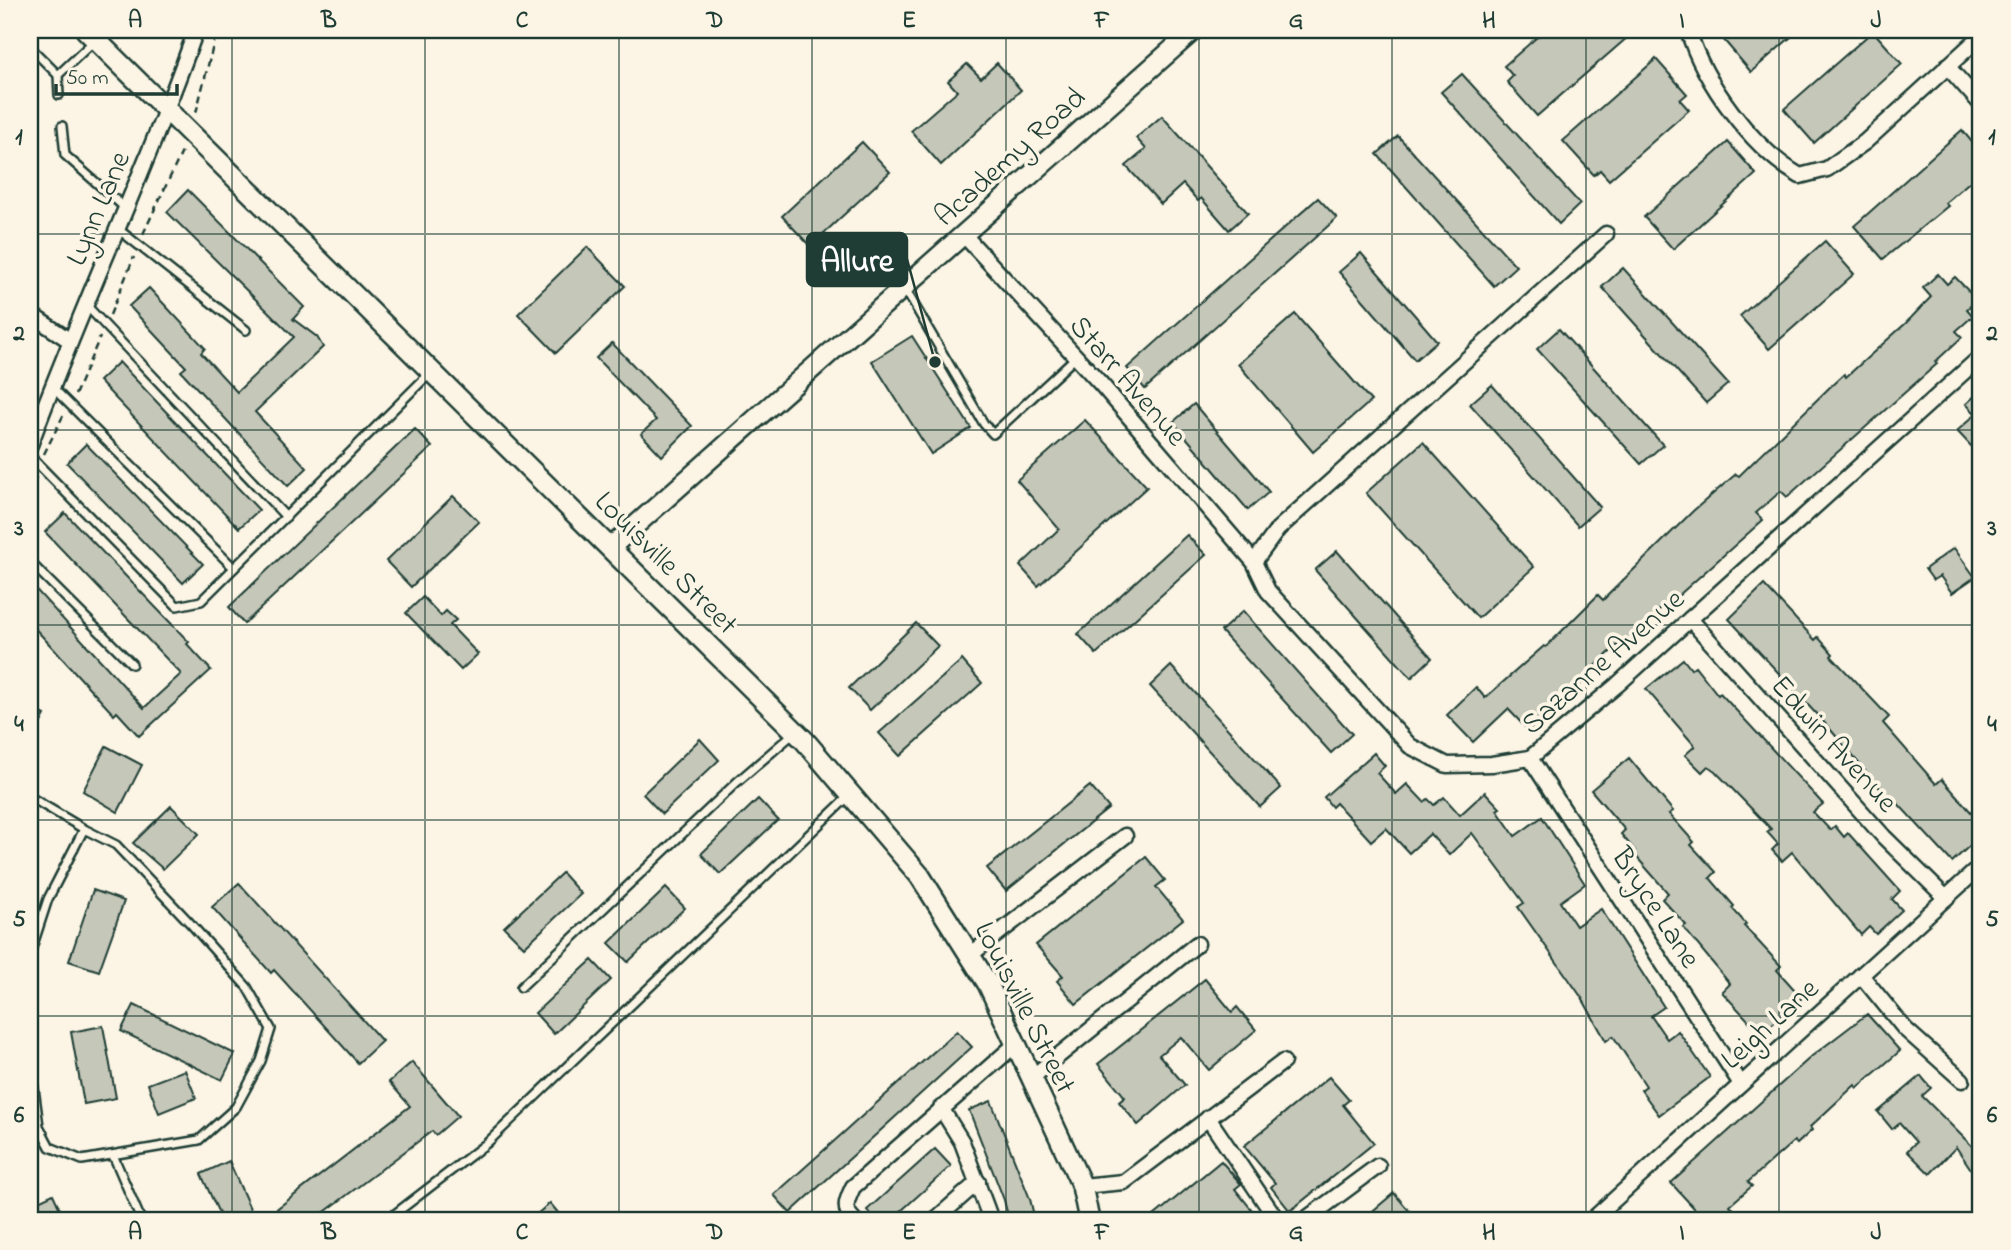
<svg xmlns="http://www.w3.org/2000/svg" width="2011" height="1250" viewBox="0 0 2011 1250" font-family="'Indie Flower',sans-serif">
  <rect width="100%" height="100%" fill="#fcf5e5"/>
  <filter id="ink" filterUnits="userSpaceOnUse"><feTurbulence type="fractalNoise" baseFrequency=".0143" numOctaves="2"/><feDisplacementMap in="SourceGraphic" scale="14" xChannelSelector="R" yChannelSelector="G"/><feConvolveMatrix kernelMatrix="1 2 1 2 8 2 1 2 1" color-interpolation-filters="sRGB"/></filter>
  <g filter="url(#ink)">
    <g fill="#c5c7b9" stroke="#1f3d34" stroke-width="2">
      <path d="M1545,30H1636L1537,116L1507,82L1513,76L1504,66Z"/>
      <path d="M1733,30H1799L1751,72L1723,39Z"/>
      <path d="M1873,31L1902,64L1814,143L1784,109Z"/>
      <path d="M1656,59L1687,94L1680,100L1689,110L1609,180L1600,170L1594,175L1563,141Z"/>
      <path d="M997,63L1021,90L941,165L911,131L957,91L948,81L967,64L981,78Z"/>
      <path d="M1462,74L1580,204L1559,224L1441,92Z"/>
      <path d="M1162,116L1248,213L1229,230L1201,198L1198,201L1183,184L1161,204L1126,166L1146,149L1136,138Z"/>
      <path d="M1962,130L1981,153V172L1945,203L1948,206L1883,259L1854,226Z"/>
      <path d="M1398,136L1516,266L1494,286L1377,154Z"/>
      <path d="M862,142L890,172L810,246L782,216Z"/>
      <path d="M1728,142L1756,174L1673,249L1644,217Z"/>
      <path d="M188,190L304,307L293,319L317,337L323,347L255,412L307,468L288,486L181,371L186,367L129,306L149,288L205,348L201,353L237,392L294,337L167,212Z"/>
      <path d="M1318,198L1337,218L1145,389L1127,368Z"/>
      <path d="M1825,241L1854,274L1769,349L1740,316Z"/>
      <path d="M587,247L625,286L556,353L518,314Z"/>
      <path d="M1361,253L1437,341L1415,360L1339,272Z"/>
      <path d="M1623,268L1728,384L1706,403L1602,287Z"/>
      <path d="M1938,274L1947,284L1955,277L1977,300L1967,309L1973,316L1956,331L1962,337L1935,362L1937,364L1787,497L1781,491L1756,513L1763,520L1678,596L1675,594L1623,646L1620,643L1595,666L1597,669L1529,731L1508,709L1473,742L1447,715L1476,687L1485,698L1544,646L1546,647L1598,595L1603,600L1693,511L1736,474L1739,476L1830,387L1844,374L1846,377L1906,323L1931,297L1923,288Z"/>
      <path d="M1295,314L1371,401L1313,452L1238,364Z"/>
      <path d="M1559,329L1663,445L1641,464L1537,349Z"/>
      <path d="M912,336L971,428L931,454L872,361Z"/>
      <path d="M612,343L692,426L662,456L641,434L656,420L596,358Z"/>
      <path d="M119,362L259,510L239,528L99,381Z"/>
      <path d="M1492,385L1600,507L1578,526L1470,404Z"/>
      <path d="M1981,390V438L1972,447L1957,431L1976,414L1966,404Z"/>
      <path d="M1194,404L1269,492L1248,510L1173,422Z"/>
      <path d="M1085,420L1147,487L1038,586L1020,566L1059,529L1017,480Z"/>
      <path d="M415,429L432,447L244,624L229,607Z"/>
      <path d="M1423,442L1534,567L1478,618L1366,493Z"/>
      <path d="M86,444L203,564L183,583L67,463Z"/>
      <path d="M453,496L479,522L411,587L386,561Z"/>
      <path d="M65,513L189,642L187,644L211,670L139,736L117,712L114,715L30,623V583L144,708L181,674L45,532Z"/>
      <path d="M1187,535L1206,555L1096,654L1078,634Z"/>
      <path d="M1954,548L1975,577L1952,593L1940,576L1933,580L1925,569Z"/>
      <path d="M1337,551L1432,658L1411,678L1315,570Z"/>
      <path d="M1764,585L1815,640L1818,637L1833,654L1831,656L1889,717L1883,723L1936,784L1942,779L1971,812L1981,803V828L1972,836L1976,840L1952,862L1891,796L1888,798L1830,729L1729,619Z"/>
      <path d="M423,597L441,616L446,611L456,620L450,625L478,654L461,670L406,613Z"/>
      <path d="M1243,611L1352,734L1331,753L1221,631Z"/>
      <path d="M916,623L938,646L870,710L849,688Z"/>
      <path d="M1683,659L1691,669L1695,666L1718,695L1720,693L1823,804L1813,812L1830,830L1835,826L1844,837L1848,833L1900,891L1892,899L1902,910L1876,934L1869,927L1861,935L1792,852L1782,861L1772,850L1778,844L1767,832L1771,829L1715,771L1708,766L1702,772L1685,755L1695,746L1646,689Z"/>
      <path d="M962,660L982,683L900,756L879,733Z"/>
      <path d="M1171,666L1281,788L1260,807L1150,686Z"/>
      <path d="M30,707L45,715L30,743Z"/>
      <path d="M700,739L719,760L662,814L643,794Z"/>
      <path d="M106,746L142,765L118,812L83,791Z"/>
      <path d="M1374,753L1385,766L1377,773L1396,794L1407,784L1424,802L1428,799L1434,805L1444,797L1460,815L1485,792L1500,808L1497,810L1515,836L1542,817L1585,884L1560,902L1576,926L1601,909L1664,1007L1651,1016L1667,1039L1678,1031L1710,1077L1659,1115L1641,1090L1646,1086L1613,1036L1606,1041L1582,998L1518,907L1524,903L1472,833L1449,855L1430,834L1409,853L1386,828L1371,841L1336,803L1332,807L1324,797Z"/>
      <path d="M1629,758L1673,811L1669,814L1694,842L1691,845L1716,872L1710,878L1734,906L1732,908L1746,924L1744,926L1781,966L1777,970L1802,998L1761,1034L1722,992L1730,984L1683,927L1686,925L1662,899L1668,893L1633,853L1635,851L1621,834L1625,830L1591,790Z"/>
      <path d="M1090,786L1109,808L1006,891L987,868Z"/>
      <path d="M758,799L778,820L720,874L701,854Z"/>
      <path d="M171,806L199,834L163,869L133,843Z"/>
      <path d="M1146,857L1165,880L1156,887L1183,919L1076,1004L1057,981L1063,976L1036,945Z"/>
      <path d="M562,873L581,894L524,947L504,927Z"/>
      <path d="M239,883L382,1041L358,1063L274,970L271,973L212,907Z"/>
      <path d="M666,888L685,908L628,962L609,943Z"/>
      <path d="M93,890L124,901L99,971L69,961Z"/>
      <path d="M592,960L611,980L554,1034L535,1013Z"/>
      <path d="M1205,979L1232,1012L1237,1007L1256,1030L1209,1070L1181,1037L1159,1055L1185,1085L1138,1125L1119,1102L1125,1097L1098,1064Z"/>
      <path d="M134,1005L235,1054L222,1080L121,1031Z"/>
      <path d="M1867,1014L1900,1051L1857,1088L1855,1085L1810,1127L1812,1130L1797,1144L1794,1141L1748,1182L1752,1186L1730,1205L1737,1213L1728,1220H1705L1671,1183L1812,1056Z"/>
      <path d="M103,1026L116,1098L84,1104L71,1032Z"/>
      <path d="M957,1031L972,1047L790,1213L774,1195Z"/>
      <path d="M412,1062L458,1116L436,1135L432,1131L314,1220H282L274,1211L410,1106L389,1082Z"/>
      <path d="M185,1070L196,1098L159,1113L148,1084Z"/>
      <path d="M1921,1076L1931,1088L1922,1096L1981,1155V1184L1956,1147L1930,1174L1907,1151L1916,1142L1899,1123L1892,1129L1878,1112Z"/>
      <path d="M1329,1077L1349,1100L1343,1105L1374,1143L1290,1211L1271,1187L1275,1183L1244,1146Z"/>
      <path d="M991,1101L1030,1199L1035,1220H1009L1004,1200L969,1110Z"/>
      <path d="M935,1149L951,1166L891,1220H875L867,1210Z"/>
      <path d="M229,1161L255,1220H222L201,1174Z"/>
      <path d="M1221,1161L1241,1184L1235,1189L1260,1220H1149Z"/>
      <path d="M1394,1193L1417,1220H1362Z"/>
      <path d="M53,1194L65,1220H35L30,1205Z"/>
      <path d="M550,1203L564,1220H530Z"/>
    </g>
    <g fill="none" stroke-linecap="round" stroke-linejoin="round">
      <g stroke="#1f3d34" stroke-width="12">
        <g id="service">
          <path d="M30,47L58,75L95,40"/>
          <path d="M58,75L59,95"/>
          <path d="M62,126L65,155L125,208"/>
          <path d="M118,229L246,330"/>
          <path d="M905,289L984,424L993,434L1076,357"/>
          <path d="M85,304L286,517"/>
          <path d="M52,387L234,568"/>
          <path d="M30,456L177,606L201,601L431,372"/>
          <path d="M30,562L132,664"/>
          <path d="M30,797L84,829"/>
          <path d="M30,954L48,899L84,829L116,845L190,923L247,987L271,1029L261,1061L236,1107L199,1140L82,1160L50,1147L39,1126L30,1058"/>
          <path d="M521,987L737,782L794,733"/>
          <path d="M113,1155L141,1220"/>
          <path d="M387,1220L487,1143L850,795"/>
        </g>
      </g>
      <g stroke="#1f3d34" stroke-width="19">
        <g id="minor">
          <path d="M1688,30C1704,83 1752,148 1800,176L1827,169L1865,142L1981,36"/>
          <path d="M1947,66L1981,104"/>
          <path d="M963,234L1101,384L1254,562L1268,591L1410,746L1447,765L1492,764L1530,758L1617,685L1976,361L1981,360"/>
          <path d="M30,314L69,340"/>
          <path d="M30,445C82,305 146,170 196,30"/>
          <path d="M1254,562L1278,529L1606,234"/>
          <path d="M1690,619L1884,837L1946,898"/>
          <path d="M1530,758L1741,1084"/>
          <path d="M970,955L1125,836"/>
          <path d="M1861,975L1905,1029L1962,1080"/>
          <path d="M1031,1078L1197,944"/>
          <path d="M941,1108L962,1142L991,1220"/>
          <path d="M1208,1118L1277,1220"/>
          <path d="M1082,1186L1124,1182L1283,1062"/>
          <path d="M854,1220C842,1209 847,1200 853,1187L1016,1044"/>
          <path d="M935,1220L978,1182"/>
          <path d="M1305,1220L1378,1166"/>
          <path d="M1592,1220L1981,866"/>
        </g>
      </g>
      <g stroke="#1f3d34" stroke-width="23">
        <path id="tertiary" d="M610,548L1194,30"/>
      </g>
      <g stroke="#1f3d34" stroke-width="24">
        <path id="secondary" d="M86,30L805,741L920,876L988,984L1082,1186L1089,1220"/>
      </g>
      <g stroke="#1f3d34" stroke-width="2.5" stroke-dasharray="7 5" stroke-linecap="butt">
        <path d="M196,113L217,30"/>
        <path d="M143,234L182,152"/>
        <path d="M110,315L134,257"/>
        <path d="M75,395L100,337"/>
        <path d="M44,454L63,416"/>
        <path d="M30,493L36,477"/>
      </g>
      <use href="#service" stroke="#fcf5e5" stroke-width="7"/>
      <use href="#minor" stroke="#fcf5e5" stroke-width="14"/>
      <use href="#tertiary" stroke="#fcf5e5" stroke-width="18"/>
      <use href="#secondary" stroke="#fcf5e5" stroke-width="19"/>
    </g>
  </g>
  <path fill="none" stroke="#1f3d34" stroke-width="2" stroke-opacity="0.55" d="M232,30V1220M425,30V1220M619,30V1220M812,30V1220M1006,30V1220M1199,30V1220M1392,30V1220M1586,30V1220M1779,30V1220M30,234H1981M30,430H1981M30,625H1981M30,820H1981M30,1016H1981"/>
  <g text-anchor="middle" stroke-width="7" stroke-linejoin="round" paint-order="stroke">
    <g font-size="30" fill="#1f3d34" stroke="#fcf5e5">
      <text transform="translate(1009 156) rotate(-42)" y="10">Academy Road</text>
      <text transform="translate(97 208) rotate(-67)" y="10">Lynn Lane</text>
      <text transform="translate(1129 380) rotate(49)" y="10">Starr Avenue</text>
      <text transform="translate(667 562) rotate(45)" y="10">Louisville Street</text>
      <text transform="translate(1602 661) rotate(-41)" y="10">Sazanne Avenue</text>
      <text transform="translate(1835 743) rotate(48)" y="10">Edwin Avenue</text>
      <text transform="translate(1657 907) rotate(57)" y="10">Bryce Lane</text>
      <text transform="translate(1026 1007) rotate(63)" y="10">Louisville Street</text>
      <text transform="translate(1769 1023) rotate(-42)" y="10">Leigh Lane</text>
    </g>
  </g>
  <path fill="none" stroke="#1f3d34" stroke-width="2.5" d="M935 362L907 259"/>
  <circle fill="#1f3d34" stroke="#fcf5e5" stroke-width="2.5" cx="935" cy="362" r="7"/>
  <rect fill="#1f3d34" stroke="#1f3d34" stroke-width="2.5" x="807" y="233" width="100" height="53" rx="7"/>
  <g font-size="32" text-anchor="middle" font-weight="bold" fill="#fff">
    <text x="857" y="271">Allure</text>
  </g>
  <rect width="2011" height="1250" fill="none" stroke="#fcf5e5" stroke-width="77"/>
  <path d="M56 84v10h121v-10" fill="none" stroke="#1f3d34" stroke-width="3.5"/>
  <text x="66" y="84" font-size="21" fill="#1f3d34" stroke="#fcf5e5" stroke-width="5" paint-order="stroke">50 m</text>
  <rect x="38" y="38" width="1934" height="1174" fill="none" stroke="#1f3d34" stroke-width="2.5"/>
  <g font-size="23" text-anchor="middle" font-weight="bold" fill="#1f3d34">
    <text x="135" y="27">A</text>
    <text x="329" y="27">B</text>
    <text x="522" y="27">C</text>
    <text x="715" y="27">D</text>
    <text x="909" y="27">E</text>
    <text x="1102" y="27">F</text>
    <text x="1296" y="27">G</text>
    <text x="1489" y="27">H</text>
    <text x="1682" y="27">I</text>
    <text x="1876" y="27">J</text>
    <text x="19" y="144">1</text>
    <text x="1992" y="144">1</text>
    <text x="19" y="340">2</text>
    <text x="1992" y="340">2</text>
    <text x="19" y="535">3</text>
    <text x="1992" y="535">3</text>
    <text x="19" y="731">4</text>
    <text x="1992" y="731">4</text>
    <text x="19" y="926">5</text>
    <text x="1992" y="926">5</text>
    <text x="19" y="1122">6</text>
    <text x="1992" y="1122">6</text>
    <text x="135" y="1239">A</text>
    <text x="329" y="1239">B</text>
    <text x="522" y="1239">C</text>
    <text x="715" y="1239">D</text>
    <text x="909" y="1239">E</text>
    <text x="1102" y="1239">F</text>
    <text x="1296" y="1239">G</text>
    <text x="1489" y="1239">H</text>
    <text x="1682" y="1239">I</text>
    <text x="1876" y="1239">J</text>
  </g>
</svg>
